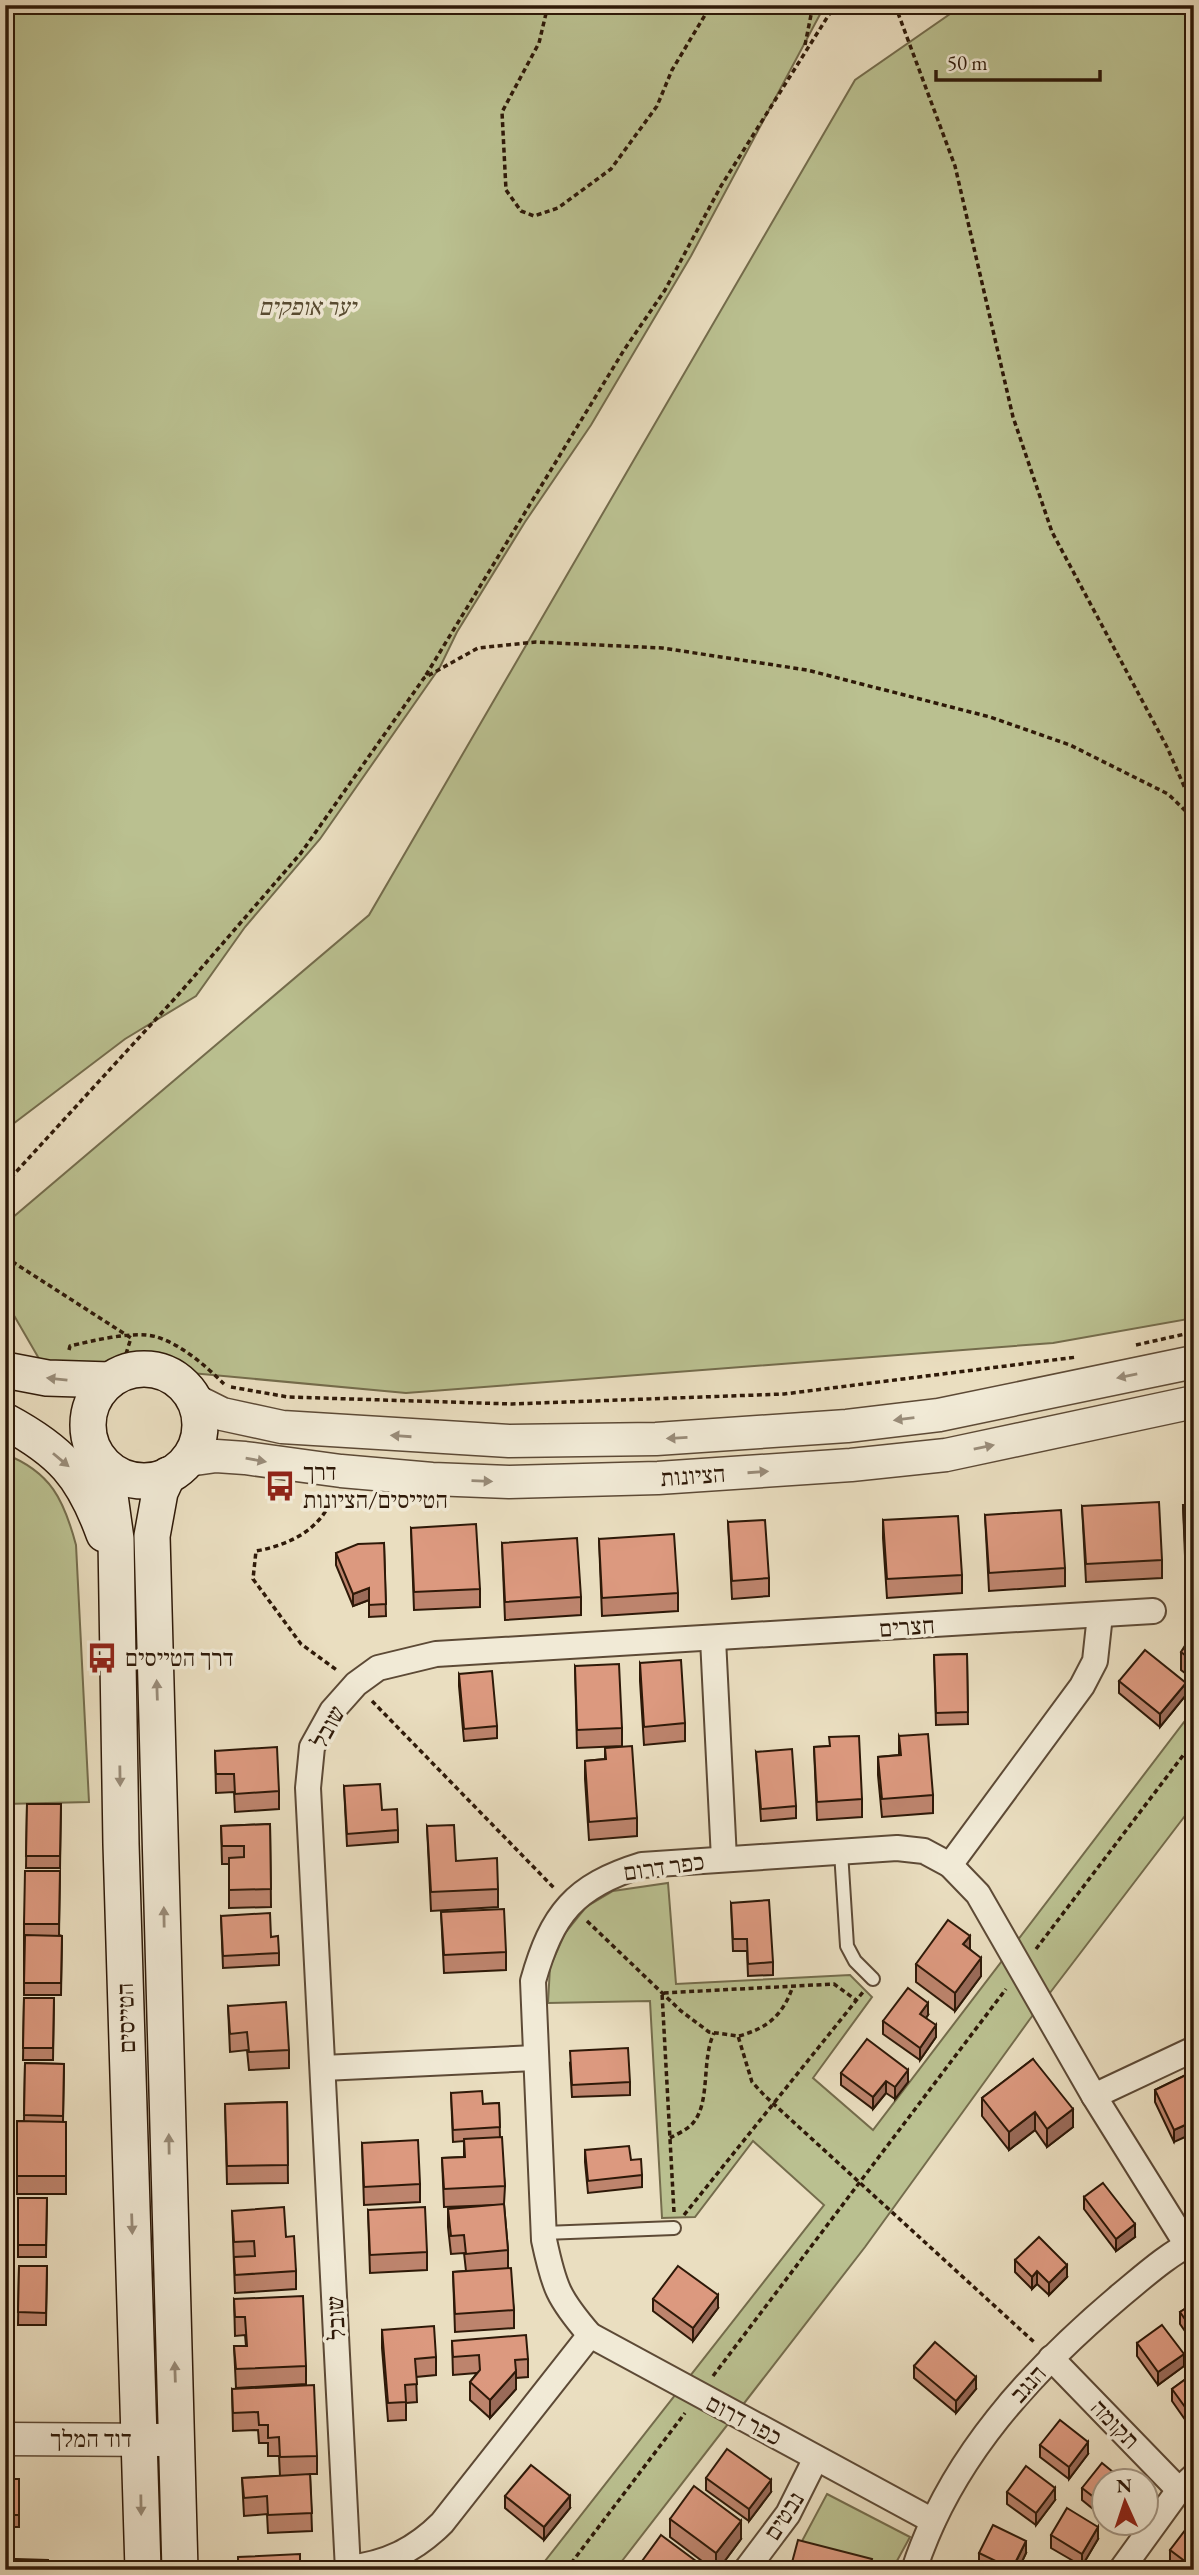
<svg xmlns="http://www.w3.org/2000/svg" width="1199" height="2575" viewBox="0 0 1199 2575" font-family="'EB Garamond','Frank Ruhl Libre',serif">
  <rect width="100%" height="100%" fill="#eadec0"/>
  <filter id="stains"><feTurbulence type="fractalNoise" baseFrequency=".00286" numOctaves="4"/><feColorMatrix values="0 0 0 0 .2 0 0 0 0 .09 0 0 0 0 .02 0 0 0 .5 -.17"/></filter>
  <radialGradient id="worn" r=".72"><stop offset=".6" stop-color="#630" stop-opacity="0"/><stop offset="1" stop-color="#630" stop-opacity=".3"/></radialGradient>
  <g fill="#bac090" stroke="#746c4c" stroke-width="2">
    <path d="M5,5H825L691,256L591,425L525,522L457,632L440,667L320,839L245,927L196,996L125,1039L5,1130Z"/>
    <path d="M963,5H1194V1318L1053,1343L406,1393L137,1368L45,1369L5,1300V1224L369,915L855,80Z"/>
    <path d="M5,1454C51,1472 64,1500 76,1545L89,1802L5,1804Z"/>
    <path d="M1194,1709V1804L1030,2019L865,2247L615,2570H538L824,2205L753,2141L695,2217L662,2218L650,2001L548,2003L550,1967L565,1933L586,1907L613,1891L668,1883L676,1984L850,1975L872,1997L813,2078L873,2130Z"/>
    <path d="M827,2494L910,2537L892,2570H872L801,2543Z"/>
  </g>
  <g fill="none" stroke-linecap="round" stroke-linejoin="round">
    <g stroke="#5d4a36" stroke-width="16">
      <g id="service">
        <path d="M841,1852L847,1946L855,1961L873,1979"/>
        <path d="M544,2233L674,2228"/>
      </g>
    </g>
    <g stroke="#5d4a36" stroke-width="28">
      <g id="minor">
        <path d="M713,1639L724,1859"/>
        <path d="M950,1865L1082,1686L1095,1661L1100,1615"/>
        <path d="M323,2068L535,2058"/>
        <path d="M1094,2096L1194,2049"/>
        <path d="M1051,2358L1179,2490"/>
        <path d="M933,2521L590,2335C558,2298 554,2287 544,2240L533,1981C552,1914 574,1886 642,1865L897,1848L924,1851L950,1865L978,1894L1094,2096L1187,2245"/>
        <path d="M348,2568C386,2564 415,2550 442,2523L590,2335"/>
        <path d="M348,2570L308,1788L312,1747L332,1711L356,1684L378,1668L436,1654L1153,1611"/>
        <path d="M746,2570L788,2514L816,2458"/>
        <path d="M914,2570C950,2458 1032,2370 1121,2295C1143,2277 1168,2254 1194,2242"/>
        <path d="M1121,2570L1179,2490L1194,2476"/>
      </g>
    </g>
    <g stroke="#5d4a36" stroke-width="35">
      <g id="tertiary">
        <path d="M194,1400L222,1414L282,1427L509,1441L656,1439L847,1426L939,1415L1194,1362"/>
        <path d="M188,1460L216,1456L245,1458L341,1471L432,1479L509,1482L658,1478L851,1465L946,1455L1194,1402"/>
        <path d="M5,2439L165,2440"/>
      </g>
    </g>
    <g stroke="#2e1908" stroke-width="38">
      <g id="secondary">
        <circle cx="144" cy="1425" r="56"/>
        <path d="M5,1370L47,1378L110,1380"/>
        <path d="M5,1421C61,1451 83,1475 104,1534"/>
        <path d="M106,1467L116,1539L121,1844L143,2570"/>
        <path d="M168,1475L160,1492L152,1536L180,2570"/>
      </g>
    </g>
    <g stroke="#2e1908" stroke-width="3.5" stroke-dasharray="5 3.5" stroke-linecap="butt">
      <path d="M548,5L539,43L502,112L506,190L521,211L534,216L558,208L611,169L657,106L672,70L711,5"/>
      <path d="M895,5L955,166L1013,417L1052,532L1167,747L1194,809"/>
      <path d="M805,45L813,5"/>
      <path d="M426,675L624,350L665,290L721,186L835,5"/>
      <path d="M5,1184L178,995L301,853L424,678L478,648L536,642L662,648L807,670L990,717L1070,745L1168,794L1194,819"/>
      <path d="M5,1257L131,1338L125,1357"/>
      <path d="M1136,1345L1194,1332"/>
      <path d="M69,1350L70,1346C92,1341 135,1330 157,1337C182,1345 206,1366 224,1384"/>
      <path d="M231,1387L288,1397L512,1404L784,1394L1077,1357"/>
      <path d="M333,1496C321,1530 289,1545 256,1551L253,1579L301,1644L338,1671"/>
      <path d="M372,1701L555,1889"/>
      <path d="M587,1921L681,2011L709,2032L738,2036L752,2082L765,2096L1034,2342"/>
      <path d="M1036,1949L1194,1741"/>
      <path d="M739,2036C768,2028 783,2015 793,1986"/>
      <path d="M670,2138C677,2134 687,2130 693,2123C711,2102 701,2060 714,2033"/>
      <path d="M674,2212L662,1993L834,1984L856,2000"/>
      <path d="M684,2215L863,1992"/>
      <path d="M713,2376L1006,1989"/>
      <path d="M566,2570L685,2413"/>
    </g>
    <use href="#service" stroke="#f1ead6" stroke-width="12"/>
    <use href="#minor" stroke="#f1ead6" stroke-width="24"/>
    <use href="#tertiary" stroke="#f1ead6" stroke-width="32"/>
    <use href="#secondary" stroke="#f1ead6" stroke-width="35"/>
  </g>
  <g fill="#bd846d" stroke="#2e1908" stroke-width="2">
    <path d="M1183,1505H1194V1581H1186Z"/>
    <path d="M1082,1506L1162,1560V1578L1086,1582Z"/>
    <path d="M985,1515L1065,1568V1586L989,1591Z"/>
    <path d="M883,1520L962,1575V1593L887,1598L883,1538Z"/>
    <path d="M728,1522L769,1578V1596L732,1599Z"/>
    <path d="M411,1528L480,1589V1607L414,1610Z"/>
    <path d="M599,1539L678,1593V1611L602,1616Z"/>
    <path d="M384,1543L386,1616L369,1617V1600L353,1606L336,1565V1553Z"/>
    <path d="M502,1543L581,1597V1615L505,1620Z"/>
    <path d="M1194,1620V1680L1181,1670V1652L1186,1644V1629Z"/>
    <path d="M967,1654L968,1724L936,1725L934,1655Z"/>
    <path d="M640,1663L685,1723V1741L644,1745L640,1681Z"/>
    <path d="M575,1666L622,1728V1746L577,1748Z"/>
    <path d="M459,1674L497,1726V1738L464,1741L459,1686Z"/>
    <path d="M1119,1681L1186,1695L1160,1727L1119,1693Z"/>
    <path d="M899,1736L933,1795V1813L882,1817L878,1775V1757L899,1755Z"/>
    <path d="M829,1746L862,1799V1817L817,1820L814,1747Z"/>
    <path d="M605,1748L637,1818V1836L589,1840L585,1779V1761L605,1759Z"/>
    <path d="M215,1751L279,1791V1809L235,1812L234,1792L216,1793Z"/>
    <path d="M756,1752L796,1806V1818L761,1821Z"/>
    <path d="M344,1786L398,1830V1842L347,1846Z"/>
    <path d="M27,1804H61L60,1868H26Z"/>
    <path d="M270,1824L271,1907L229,1908V1864H222L221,1826Z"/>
    <path d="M427,1826L456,1861L498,1889V1907L431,1911Z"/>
    <path d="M60,1871L59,1935L62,1936L61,1995H24V1924Z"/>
    <path d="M731,1903L773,1962V1975L748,1976L747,1951H733Z"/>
    <path d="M441,1912L506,1952V1970L444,1973Z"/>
    <path d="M221,1916L271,1937L279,1953V1965L223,1968Z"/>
    <path d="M970,1949L981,1976L955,2011L916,1982V1964Z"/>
    <path d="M24,1998H54L53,2060H23Z"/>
    <path d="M228,2006L289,2050V2068L249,2070L247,2050L230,2052Z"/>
    <path d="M928,2015L926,2018L936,2037L920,2060L883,2034V2021Z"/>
    <path d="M1033,2059L1073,2127L1047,2147L1035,2130L1009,2150L982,2116V2098Z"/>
    <path d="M25,2063L64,2064L63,2122H66V2194H17V2121H24Z"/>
    <path d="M570,2063L630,2082V2095L572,2097Z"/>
    <path d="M1194,2071L1174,2142L1155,2102V2090Z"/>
    <path d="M841,2073L908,2082L895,2099L886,2093L873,2109L841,2085Z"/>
    <path d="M451,2093L483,2104L499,2103L500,2138L505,2186L504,2204L508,2250V2268L514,2310V2328L455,2332L453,2272L466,2271L464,2253L451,2254L448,2227V2209L497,2205L444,2207L442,2158L464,2157V2141L453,2142Z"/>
    <path d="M287,2102L288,2183L227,2184L225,2104Z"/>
    <path d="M362,2143L420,2184V2202L364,2205Z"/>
    <path d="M585,2150L631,2160L642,2175V2187L588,2193L585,2162Z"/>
    <path d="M1084,2197L1135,2237L1116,2251L1084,2209Z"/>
    <path d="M18,2198H47L46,2257H18Z"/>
    <path d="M368,2210L427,2252V2270L370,2273Z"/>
    <path d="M232,2211L286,2237L296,2271V2289L235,2293Z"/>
    <path d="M1015,2260L1067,2277L1049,2295L1037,2284L1032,2289L1015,2272Z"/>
    <path d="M19,2266H47L46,2325H18Z"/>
    <path d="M234,2299L306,2366V2384L236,2388L234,2346H246L245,2335L235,2336Z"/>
    <path d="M653,2299L718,2308L693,2341L653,2311Z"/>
    <path d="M1194,2303V2344L1180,2324V2312Z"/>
    <path d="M382,2330L436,2357V2375L416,2377L417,2402L406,2403V2420L388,2421L382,2348Z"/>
    <path d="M452,2341L528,2359V2377L516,2378V2389L490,2418L470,2400V2382L477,2373L453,2375Z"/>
    <path d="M1137,2343L1184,2366L1158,2385L1137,2356Z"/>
    <path d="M914,2366L976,2389L956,2413L914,2378Z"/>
    <path d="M1194,2373L1193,2431L1172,2401V2389Z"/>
    <path d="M232,2389L317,2456V2474H310L312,2531L268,2533L267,2514L244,2516L242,2478L280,2476L279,2456H268V2443H259L258,2430L233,2431Z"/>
    <path d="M1040,2445L1088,2454L1069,2479L1040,2457Z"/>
    <path d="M706,2478L771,2492L749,2521L706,2490Z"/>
    <rect x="5" y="2479" width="14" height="48"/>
    <path d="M1104,2481V2518L1082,2500V2488Z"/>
    <path d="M1007,2492L1055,2500L1036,2525L1007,2504Z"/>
    <path d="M505,2496L570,2508L544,2540L505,2508Z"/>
    <path d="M670,2519L741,2539L718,2570H714L670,2537Z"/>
    <path d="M1194,2528V2570H1180L1170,2562V2550Z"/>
    <path d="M1051,2535L1098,2539L1082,2566L1051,2548Z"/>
    <path d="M979,2553H1026L1018,2570H989L979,2565Z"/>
  </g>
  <g fill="#9a6b59" stroke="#2e1908" stroke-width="2">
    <path d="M369,1588V1600L353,1606V1594Z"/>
    <path d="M1186,1683V1695L1160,1727V1714Z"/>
    <path d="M970,1936V1954L963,1944Z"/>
    <path d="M981,1958V1976L955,2011V1993Z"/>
    <path d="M928,2003V2015L920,2026V2014Z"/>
    <path d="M936,2025V2037L920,2060V2048Z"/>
    <path d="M908,2070V2082L895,2099V2087Z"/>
    <path d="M886,2081V2093L873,2109V2097Z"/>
    <path d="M1073,2109V2127L1047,2147V2129Z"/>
    <path d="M1035,2112V2130L1009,2150V2132Z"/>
    <path d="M1194,2121V2133L1174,2142V2130Z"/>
    <path d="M1135,2224V2237L1116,2251V2239Z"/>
    <path d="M1067,2265V2277L1049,2295V2283Z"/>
    <path d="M1037,2271V2284L1032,2289V2277Z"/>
    <path d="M718,2295V2308L693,2341V2328Z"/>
    <path d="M1184,2354V2366L1158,2385V2372Z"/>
    <path d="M516,2371V2389L490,2418V2400Z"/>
    <path d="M976,2377V2389L956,2413V2401Z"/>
    <path d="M1088,2442V2454L1069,2479V2467Z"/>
    <path d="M771,2480V2492L749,2521V2509Z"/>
    <path d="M1055,2488V2500L1036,2525V2513Z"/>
    <path d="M570,2496V2508L544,2540V2527Z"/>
    <path d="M741,2521V2539L718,2570H716V2553Z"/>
    <path d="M1098,2527V2539L1082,2566V2554Z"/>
    <path d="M1026,2541V2553L1018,2570H1012Z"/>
  </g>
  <g fill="#dc997f" stroke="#2e1908" stroke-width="2">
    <path d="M1159,1502L1162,1560L1086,1564L1082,1506Z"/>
    <path d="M1183,1505H1194V1563H1186Z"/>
    <path d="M1061,1510L1065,1568L989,1573L985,1515Z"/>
    <path d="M958,1516L962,1575L887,1579L883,1520Z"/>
    <path d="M765,1520L769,1578L732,1581L728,1522Z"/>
    <path d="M476,1524L480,1589L414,1592L411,1528Z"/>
    <path d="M674,1534L678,1593L602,1598L599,1539Z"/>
    <path d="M577,1538L581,1597L505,1602L502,1543Z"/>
    <path d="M384,1543L386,1604L369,1605V1588L353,1594L336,1553L358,1544Z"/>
    <path d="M1194,1620V1662L1181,1652L1194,1635L1186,1629Z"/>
    <path d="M1145,1650L1186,1683L1160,1714L1119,1681Z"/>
    <path d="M967,1654L968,1712L936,1713L934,1655Z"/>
    <path d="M681,1660L685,1723L644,1727L640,1663Z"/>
    <path d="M619,1664L622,1728L577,1730L575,1666Z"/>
    <path d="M492,1671L497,1726L464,1729L459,1674Z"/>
    <path d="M928,1734L933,1795L882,1799L878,1757L901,1755L899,1736Z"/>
    <path d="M859,1736L862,1799L817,1802L814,1747L830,1746L829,1737Z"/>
    <path d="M632,1746L637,1818L589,1822L585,1761L606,1759L605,1748Z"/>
    <path d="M277,1747L279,1791L235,1794L234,1774H216L215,1751Z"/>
    <path d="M792,1749L796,1806L761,1809L756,1752Z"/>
    <path d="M380,1784L382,1810L397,1809L398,1830L347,1834L344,1786Z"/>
    <path d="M27,1804H61L60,1856H26Z"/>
    <path d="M270,1824L271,1889L229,1890V1858L244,1857V1846H222L221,1826Z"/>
    <path d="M454,1825L456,1861L497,1858L498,1889L431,1892L427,1826Z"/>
    <path d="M25,1871H60L59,1924H24Z"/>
    <path d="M769,1900L773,1962L748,1964L747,1939H733L731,1903Z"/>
    <path d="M504,1909L506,1952L444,1955L441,1912Z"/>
    <path d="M270,1913L271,1937L278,1936L279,1953L223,1956L221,1916Z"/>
    <path d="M948,1920L970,1936L963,1944L981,1958L955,1993L916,1964Z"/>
    <path d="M25,1935L62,1936L61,1983H24Z"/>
    <path d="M908,1988L928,2003L920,2014L936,2025L920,2048L883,2021Z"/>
    <path d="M24,1998H54L53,2048H23Z"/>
    <path d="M286,2002L289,2050L249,2052L247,2032L230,2034L228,2006Z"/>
    <path d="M867,2039L908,2070L895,2087L886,2081L873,2097L841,2073Z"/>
    <path d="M628,2048L630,2082L572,2085L570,2051Z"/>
    <path d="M1033,2059L1073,2109L1047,2129L1035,2112L1009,2132L982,2098Z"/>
    <path d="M25,2063L64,2064L63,2116L24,2115Z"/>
    <path d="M1194,2071V2121L1174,2130L1155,2090Z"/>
    <path d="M482,2091L483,2104L499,2103L500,2127L453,2130L451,2093Z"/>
    <path d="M287,2102L288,2165L227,2166L225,2104Z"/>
    <path d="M17,2121L66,2122V2176H17Z"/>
    <path d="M502,2137L505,2186L444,2189L442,2158L465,2157L464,2139Z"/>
    <path d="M418,2140L420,2184L364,2187L362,2143Z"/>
    <path d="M629,2146L631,2160L641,2159L642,2175L588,2181L585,2150Z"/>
    <path d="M1103,2183L1135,2224L1116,2239L1084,2197Z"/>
    <path d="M18,2198H47L46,2245H18Z"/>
    <path d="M504,2204L508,2250L466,2254L464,2235L451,2236L448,2209Z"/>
    <path d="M284,2207L286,2237L294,2236L296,2271L235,2275L234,2257L255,2256L254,2241L234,2242L232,2211Z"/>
    <path d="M425,2207L427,2252L370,2255L368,2210Z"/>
    <path d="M1039,2237L1067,2265L1049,2283L1037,2271L1032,2277L1015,2260Z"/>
    <path d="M19,2266H47L46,2313L18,2312Z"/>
    <path d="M678,2266L718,2295L693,2328L653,2299Z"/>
    <path d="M511,2268L514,2310L455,2314L453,2272Z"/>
    <path d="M303,2296L306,2366L236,2369L234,2346H247L245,2317H235L234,2299Z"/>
    <path d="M1194,2303V2332L1180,2312Z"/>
    <path d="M1162,2325L1184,2354L1158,2372L1137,2343Z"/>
    <path d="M434,2326L436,2357L415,2359L417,2384L405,2385L406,2402L388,2403L382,2330Z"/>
    <path d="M526,2335L528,2359L515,2360L516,2371L490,2400L470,2382L480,2370L479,2355L453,2357L452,2341Z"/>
    <path d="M935,2342L976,2377L956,2401L914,2366Z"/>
    <path d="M1194,2373V2418H1193L1172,2389Z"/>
    <path d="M314,2385L317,2456L280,2457L279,2437L268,2438V2425H259L258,2412L233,2413L232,2389Z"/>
    <path d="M1060,2420L1088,2442L1069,2467L1040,2445Z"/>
    <path d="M727,2449L771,2480L749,2509L706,2478Z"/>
    <path d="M1102,2463L1124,2481H1104V2505L1082,2488Z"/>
    <path d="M531,2465L570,2496L544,2527L505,2496Z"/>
    <path d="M1026,2466L1055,2488L1036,2513L1007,2492Z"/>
    <path d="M310,2474L312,2513L268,2515L267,2496L244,2498L242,2478Z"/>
    <rect x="5" y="2479" width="14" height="36"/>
    <path d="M694,2486L741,2521L716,2553L670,2519Z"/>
    <path d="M1067,2508L1098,2527L1082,2554L1051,2535Z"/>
    <path d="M993,2525L1026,2541L1012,2569L979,2553Z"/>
    <path d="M1189,2525L1194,2528V2568L1170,2550Z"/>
    <path d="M661,2535L708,2570H640L637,2568Z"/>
    <path d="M798,2540L872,2559L869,2570H790Z"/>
    <path d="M300,2554V2566H311V2570H238V2557Z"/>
    <path d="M16,2559L48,2560V2570H16Z"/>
    <path d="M1036,2566L1046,2570H1034Z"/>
  </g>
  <defs><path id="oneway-solid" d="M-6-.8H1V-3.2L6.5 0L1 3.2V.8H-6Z" transform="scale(1.75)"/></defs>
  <g fill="#998c79">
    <use href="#oneway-solid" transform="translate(1127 1376) rotate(168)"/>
    <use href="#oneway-solid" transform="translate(57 1379) rotate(-174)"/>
    <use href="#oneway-solid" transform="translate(904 1419) rotate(173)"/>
    <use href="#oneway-solid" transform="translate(401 1436) rotate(-176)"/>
    <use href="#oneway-solid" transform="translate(677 1438) rotate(177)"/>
    <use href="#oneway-solid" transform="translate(984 1447) rotate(-12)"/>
    <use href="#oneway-solid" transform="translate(61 1460) rotate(40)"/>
    <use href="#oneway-solid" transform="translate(256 1460) rotate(10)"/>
    <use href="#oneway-solid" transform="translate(758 1472) rotate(-4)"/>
    <use href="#oneway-solid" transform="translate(482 1481) rotate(2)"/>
    <use href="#oneway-solid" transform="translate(157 1690) rotate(-92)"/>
    <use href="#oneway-solid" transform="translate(120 1776) rotate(89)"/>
    <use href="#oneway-solid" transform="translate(164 1917) rotate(-91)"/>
    <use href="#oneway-solid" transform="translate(169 2144) rotate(-91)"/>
    <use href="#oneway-solid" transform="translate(132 2224) rotate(88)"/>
    <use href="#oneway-solid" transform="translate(175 2372) rotate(-92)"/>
    <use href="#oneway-solid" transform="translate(141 2505) rotate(89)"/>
  </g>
  <defs>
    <g id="bus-bare" transform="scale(2.415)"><path d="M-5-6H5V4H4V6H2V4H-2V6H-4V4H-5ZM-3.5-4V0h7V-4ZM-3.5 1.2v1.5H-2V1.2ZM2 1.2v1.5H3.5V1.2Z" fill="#8f2418" stroke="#f1ead6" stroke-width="2.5" paint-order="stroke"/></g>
  </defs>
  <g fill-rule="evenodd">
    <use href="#bus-bare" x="280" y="1486"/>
    <use href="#bus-bare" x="102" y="1658"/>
  </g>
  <g text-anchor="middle" stroke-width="7" stroke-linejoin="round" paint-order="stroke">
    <g font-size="24" font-style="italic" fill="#584b31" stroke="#f1ead6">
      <text x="307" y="315">יער אופקים</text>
    </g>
    <g font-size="24" fill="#2e1908" stroke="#f1ead6" text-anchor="start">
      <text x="303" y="1480">דרך<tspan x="303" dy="28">הטייסים/הציונות</tspan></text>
      <text x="125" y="1666">דרך הטייסים</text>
    </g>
    <g font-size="24" fill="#2e1908" stroke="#f1ead6">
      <text transform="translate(693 1476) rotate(-4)" y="8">הציונות</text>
      <text transform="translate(907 1627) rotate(-4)" y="8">חצרים</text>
      <text transform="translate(328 1727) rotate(-61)" y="8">שובל</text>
      <text transform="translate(664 1867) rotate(-8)" y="8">כפר דרום</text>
      <text transform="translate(126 2018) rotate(-92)" y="8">הטייסים</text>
      <text transform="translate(336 2318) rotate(-93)" y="8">שובל</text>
      <text transform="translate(1028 2384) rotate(-48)" y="8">הנגב</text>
      <text transform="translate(744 2420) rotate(28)" y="8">כפר דרום</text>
      <text transform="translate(1115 2424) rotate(46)" y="8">תקומה</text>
      <text x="91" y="2447">דוד המלך</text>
      <text transform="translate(784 2516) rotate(-57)" y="8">נבטים</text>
    </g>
  </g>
  <rect width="1199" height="2575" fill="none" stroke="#eadec0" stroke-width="28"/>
  <rect x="7" y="7" width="1185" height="2561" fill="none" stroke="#2e1908" stroke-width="3.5"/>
  <rect x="14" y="14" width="1171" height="2547" fill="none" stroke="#2e1908" stroke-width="2"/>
  <g transform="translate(1125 2502) rotate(357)"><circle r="33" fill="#f1ead6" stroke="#a39684" stroke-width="2"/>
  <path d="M0-5L12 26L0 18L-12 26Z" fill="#8f2418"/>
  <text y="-10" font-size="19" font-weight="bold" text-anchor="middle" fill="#2e1908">N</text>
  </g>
  <path d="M936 70v10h164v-10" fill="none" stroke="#2e1908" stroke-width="3.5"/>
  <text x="947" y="70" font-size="21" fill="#2e1908" stroke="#f1ead6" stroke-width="5" paint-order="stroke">50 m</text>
  <rect width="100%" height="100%" filter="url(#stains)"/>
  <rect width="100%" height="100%" fill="url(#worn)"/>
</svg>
